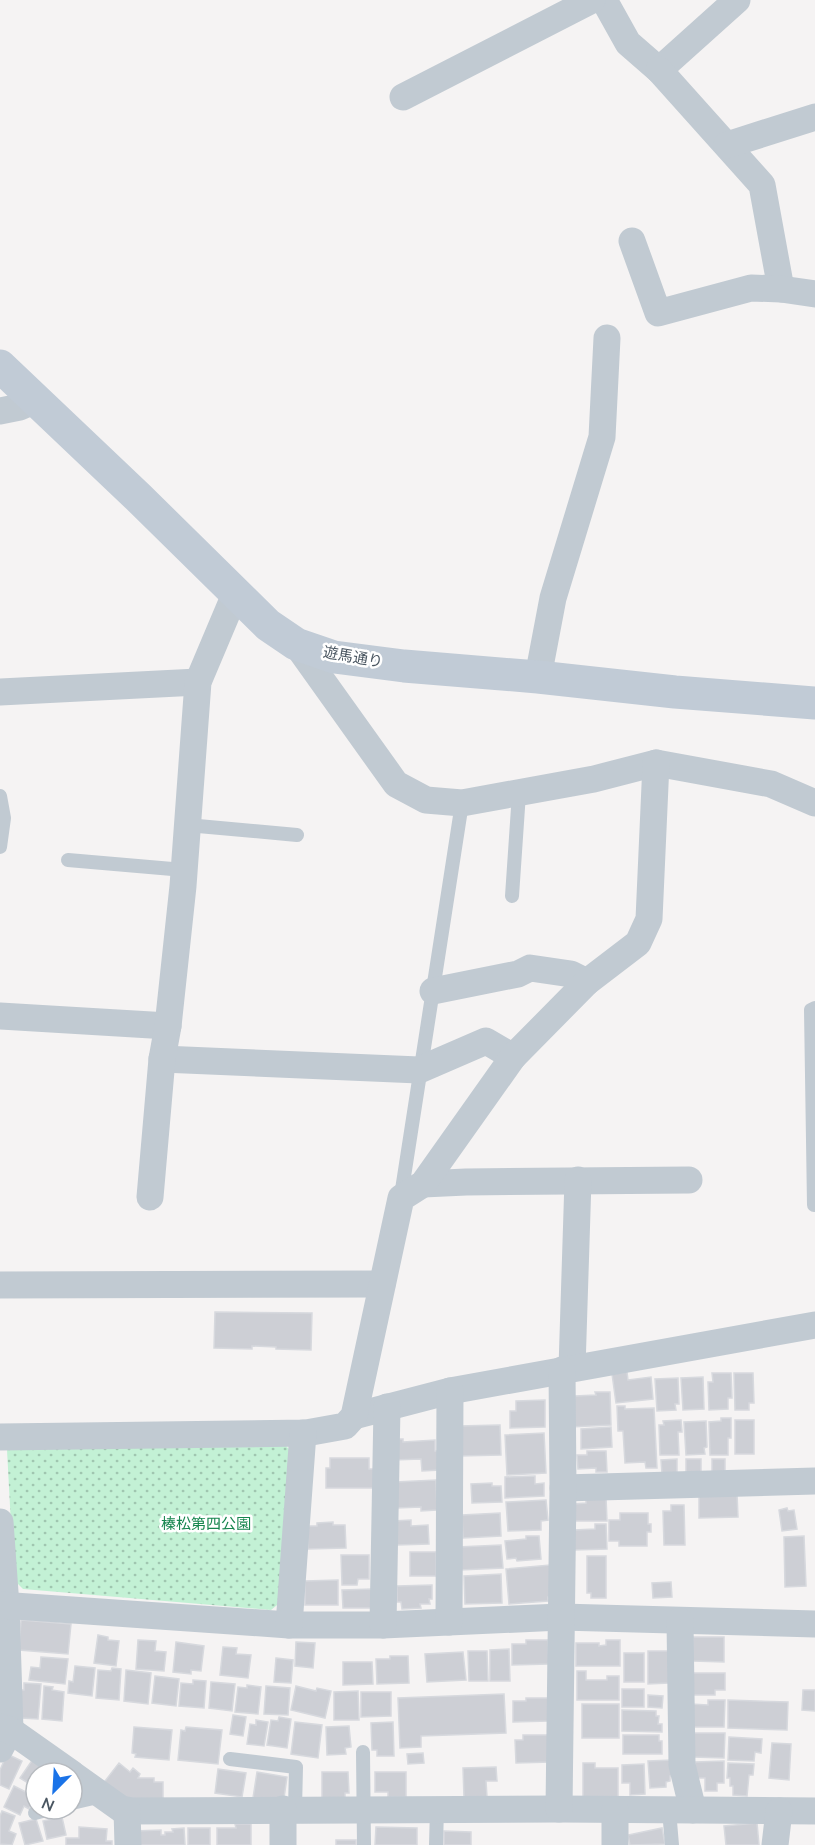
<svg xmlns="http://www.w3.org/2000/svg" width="815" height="1845" viewBox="0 0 815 1845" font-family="'Nunito Sans','Noto Sans JP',sans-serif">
  <defs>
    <pattern id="park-dots" width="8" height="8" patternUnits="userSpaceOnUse" patternTransform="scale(1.5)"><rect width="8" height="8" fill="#c3f1d5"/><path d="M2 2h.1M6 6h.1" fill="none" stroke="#a0c6b0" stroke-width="1.8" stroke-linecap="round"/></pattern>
  </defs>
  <rect width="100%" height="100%" fill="#f5f3f3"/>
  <path fill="url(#park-dots)" d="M284,1444L290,1450L282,1601L271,1610L23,1589L14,1580L7,1450Z"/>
  <g fill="#cdcfd5" stroke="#d7d9de" stroke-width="1.5">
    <path d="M215,1312L312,1313L311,1350L276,1349V1347L252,1346V1349L214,1348Z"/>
    <path d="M627,1372L628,1380L651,1377L653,1399L616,1403L612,1374Z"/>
    <path d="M712,1373H731L732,1398H728V1409L709,1410L708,1382H713Z"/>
    <path d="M734,1373H753L754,1403H749V1410H735Z"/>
    <path d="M703,1377L704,1409L683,1410L681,1378Z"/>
    <path d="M678,1378L679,1404H675L676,1410L657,1411L655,1379Z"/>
    <path d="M595,1392H610L611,1425L570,1427L575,1396L596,1395Z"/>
    <path d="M545,1400V1427L510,1428V1411H516V1401Z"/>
    <path d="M617,1406H625V1409L654,1408L657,1468H646L645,1462L625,1463L623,1431H618Z"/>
    <path d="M721,1418H731V1438H728V1455H710L709,1422L721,1421Z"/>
    <path d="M681,1420L682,1432H678L679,1455H660L659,1425H664L663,1421Z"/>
    <rect x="735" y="1420" width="19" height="34"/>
    <path d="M706,1421L707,1447L704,1448L705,1454L686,1455L684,1422Z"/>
    <path d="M500,1425L501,1455L459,1456L458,1426Z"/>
    <path d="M611,1427L612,1447L581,1449V1429Z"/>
    <path d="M544,1433L546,1473L507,1475L505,1435Z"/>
    <path d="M392,1439H403V1442L435,1440V1451H439L440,1470L422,1471L421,1459L393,1460Z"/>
    <path d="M587,1451H606L607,1472H596V1468L578,1469L577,1455H587Z"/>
    <path d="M330,1458H369V1469H374V1488H326V1468H330Z"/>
    <path d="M677,1459V1474H662L661,1460Z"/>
    <path d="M686,1459H701V1473L686,1474Z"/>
    <rect x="712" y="1459" width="13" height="15"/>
    <path d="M535,1476V1484L544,1483V1496L505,1498V1477Z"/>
    <path d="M436,1480L437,1510L421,1511V1507L397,1508L396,1482Z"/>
    <path d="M492,1483V1486H501L502,1502L472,1503L471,1484Z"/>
    <path d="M737,1493L738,1517L699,1518V1494Z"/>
    <path d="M606,1497L607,1521H573V1504L586,1503V1498Z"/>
    <path d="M546,1500L548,1520L541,1521V1530L508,1531L506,1502Z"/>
    <path d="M671,1505H684L685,1545H664L663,1511H671Z"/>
    <path d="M787,1508L788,1511L794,1510L797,1529L782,1531L779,1510Z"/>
    <path d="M500,1513L501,1536L463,1538L462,1515Z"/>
    <path d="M620,1513H648V1524H651V1532H647V1546H619V1541H609V1520H620Z"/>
    <path d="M411,1520V1526L428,1525L429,1544L397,1545L393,1521Z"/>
    <path d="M333,1522V1525H345L346,1548L308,1549L307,1526H317V1523Z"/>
    <path d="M595,1524H606L607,1549L574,1550V1530L595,1529Z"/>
    <path d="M526,1536H539L541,1559L517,1561L516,1558L507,1559L505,1541L526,1539Z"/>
    <path d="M804,1536L806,1586L785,1587L784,1537Z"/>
    <path d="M501,1545L503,1568L460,1570L458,1547Z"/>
    <rect x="410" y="1552" width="26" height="24"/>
    <path d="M341,1555H369V1579H358L357,1585H342Z"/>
    <path d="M587,1556H606V1598H591V1593H587Z"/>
    <path d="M550,1565V1597H548V1601L509,1604L506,1569Z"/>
    <path d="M501,1574L502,1603L465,1604L464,1576Z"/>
    <path d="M338,1580V1605H305V1581Z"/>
    <path d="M671,1582L672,1597L653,1598L652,1583Z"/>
    <path d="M432,1585V1599H429L430,1604H420L421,1608L402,1609L401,1602H397V1586Z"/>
    <path d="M372,1589V1608H343L342,1590Z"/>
    <path d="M21,1620L71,1624L68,1654L19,1650Z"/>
    <path d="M98,1635L108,1637V1640L119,1641L116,1666L94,1663Z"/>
    <path d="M693,1637H724V1662L693,1661Z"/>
    <path d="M138,1640L156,1641L155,1651L166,1652L164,1671L136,1669Z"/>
    <path d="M526,1640H548L549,1664L512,1665V1644H526Z"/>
    <path d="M606,1640H620V1666H576V1643H599V1646L606,1645Z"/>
    <path d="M176,1642L204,1646L201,1671L191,1670V1674L173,1672Z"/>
    <path d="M296,1642L315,1643L313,1668L295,1666Z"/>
    <path d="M223,1647L237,1648L236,1654L251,1655L248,1678L220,1675Z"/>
    <path d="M509,1649L510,1681H490V1650Z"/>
    <path d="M468,1651H487L488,1681H469Z"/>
    <path d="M648,1651H669V1683L648,1684Z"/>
    <path d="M463,1652L466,1680L427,1682L425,1654Z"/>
    <rect x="624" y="1653" width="20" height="29"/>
    <path d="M390,1656H408L409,1683L377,1684L376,1659H390Z"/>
    <path d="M41,1657L68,1659L65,1684L29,1680L31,1667L40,1668Z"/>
    <path d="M276,1658L293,1660L291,1683L274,1682Z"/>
    <path d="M343,1662H372L373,1684L343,1685Z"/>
    <path d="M75,1666L95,1668L92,1696L68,1693L69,1681L73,1682Z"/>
    <path d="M112,1668L121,1669L119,1700L96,1698L98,1670L111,1671Z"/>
    <path d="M126,1670L151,1673L148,1704L124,1701Z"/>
    <path d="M577,1671H586V1680H607V1676H619V1700H577Z"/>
    <path d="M689,1673H725V1690H715V1695H689Z"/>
    <path d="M155,1676L179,1679L176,1706L152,1703Z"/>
    <path d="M193,1680L206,1681L204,1708L179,1706L181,1683L193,1684Z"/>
    <path d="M211,1682L235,1684L232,1711L209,1708Z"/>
    <path d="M24,1683L41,1684L38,1719L21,1718L20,1690H24Z"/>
    <path d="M247,1685L261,1687L258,1714L235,1712L238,1687L247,1688Z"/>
    <path d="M44,1686L53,1687L52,1690L64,1692L62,1721L42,1719Z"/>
    <path d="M266,1686L290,1688L288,1715L264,1714Z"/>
    <path d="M296,1686L316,1691L317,1688L331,1691L325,1718L291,1710Z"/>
    <rect x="622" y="1689" width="22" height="18"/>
    <path d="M803,1690H815V1711L802,1710Z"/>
    <path d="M358,1691L359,1720H334V1692Z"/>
    <path d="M361,1692H391V1716L361,1717Z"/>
    <path d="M504,1694L506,1733L421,1736V1747L400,1748L398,1698Z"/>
    <path d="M648,1695L663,1696L662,1708L648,1707Z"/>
    <path d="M526,1698H549V1721L513,1722V1701H526Z"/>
    <path d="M708,1700H725L724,1727H690L691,1704L708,1705Z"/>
    <path d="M728,1700L788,1702L787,1730L728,1728Z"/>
    <rect x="582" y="1704" width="37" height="34"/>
    <path d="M622,1710L656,1711V1716H659L658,1724H662V1732L622,1731Z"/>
    <path d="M233,1715L246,1717L243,1736L230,1734Z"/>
    <path d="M279,1717L291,1719L287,1748L267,1745L271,1720L278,1721Z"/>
    <path d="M256,1720L268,1722L264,1746L247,1744L250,1724L256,1725Z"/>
    <path d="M295,1722L322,1725L318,1758L291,1754Z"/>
    <path d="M393,1722L394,1756H377V1750H372L371,1723Z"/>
    <path d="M349,1726L351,1747L345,1748L346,1754L327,1755L326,1727Z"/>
    <path d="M134,1727L172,1730L169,1760L135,1757L136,1754L132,1753Z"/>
    <path d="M186,1727L222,1730L218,1764L178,1760L181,1730L185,1731Z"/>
    <path d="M694,1733H725L724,1758L693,1757Z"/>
    <path d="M523,1735H550L551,1762L516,1763L515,1740H523Z"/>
    <path d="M623,1735H659V1741H662V1754H623Z"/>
    <path d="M729,1737L762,1739L761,1753L755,1752L754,1761L728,1760Z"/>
    <path d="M772,1743L791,1744L789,1780L769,1778Z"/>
    <path d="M423,1753L424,1763L408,1764L407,1754Z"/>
    <path d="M7,1754L22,1761L9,1789L0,1785V1770Z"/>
    <path d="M33,1759L49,1770L46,1773H36V1788L20,1778Z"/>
    <path d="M672,1760L673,1776H670V1781L666,1782V1787L650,1788L648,1761Z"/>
    <path d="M724,1761V1783H717V1791H705V1778H695V1762Z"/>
    <path d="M119,1763L130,1772L133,1768L140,1774L138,1778H154V1782H163V1801H129L102,1785Z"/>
    <path d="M583,1763H595V1768H618V1798H583Z"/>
    <path d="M728,1763L754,1764L753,1775H749L747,1796L733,1795V1786H730V1778H727Z"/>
    <path d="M644,1764L645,1794L630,1795V1783H622V1765Z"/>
    <path d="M496,1767L497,1781H486L487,1797L464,1798L463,1768Z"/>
    <path d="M218,1769L246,1773L242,1797L215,1793Z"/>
    <path d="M257,1772L287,1777L284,1798H253Z"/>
    <path d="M322,1772H348L349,1793H345V1800H322Z"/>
    <path d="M375,1772H406V1797H388V1792H375Z"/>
    <path d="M14,1786L36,1797L29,1809L24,1806L20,1815L4,1807Z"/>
    <path d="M2,1811L15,1816L9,1831L16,1834L12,1845L0,1844V1816Z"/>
    <path d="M62,1817L66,1835L47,1839L43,1821Z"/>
    <path d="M36,1819L43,1841L25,1845L19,1823Z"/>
    <path d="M757,1823L759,1845H726L724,1826Z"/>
    <path d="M235,1824H251V1845H217V1828H236Z"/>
    <path d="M79,1827L107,1829L106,1841H112V1845H66V1838H79Z"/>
    <path d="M376,1827L417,1828V1845H375Z"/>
    <path d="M184,1828L185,1845H135L134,1831L161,1830V1835H165V1832H173L172,1829Z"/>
    <rect x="188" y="1828" width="22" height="17"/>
    <path d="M662,1828L665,1844L630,1845L628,1835Z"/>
    <path d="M444,1831L471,1832V1845H444Z"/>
    <rect x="336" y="1840" width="20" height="5"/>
  </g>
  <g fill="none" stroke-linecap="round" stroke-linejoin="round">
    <g stroke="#c1cad2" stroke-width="14">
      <path d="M0,796L4,818L0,847"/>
      <path d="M187,825L297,835"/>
      <path d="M68,860L184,870"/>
      <path d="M512,896L519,793"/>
      <path d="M401,1196L462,803"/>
      <path d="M814,1205L811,1010L815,1008"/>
      <path d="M363,1752L364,1845"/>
      <path d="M230,1759L296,1767L295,1809"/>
      <path d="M72,1803L102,1796"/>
      <path d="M669,1810L672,1845"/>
      <path d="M35,1813L50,1809"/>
      <path d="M436,1845L437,1809"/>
    </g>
    <g stroke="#c1cad2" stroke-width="27">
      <path d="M604,0L628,43L659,70L737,0"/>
      <path d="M659,70L762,185L781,289"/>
      <path d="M403,97L592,0"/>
      <path d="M727,145L815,117"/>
      <path d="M632,241L658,313L751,288L781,289L815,294"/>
      <path d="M0,411L20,407L36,400"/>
      <path d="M296,644L396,784L426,800L462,803L594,779L656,763L771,784L815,803"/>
      <path d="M538,677L553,598L602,437L607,338"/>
      <path d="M0,692L198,682"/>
      <path d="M433,991L518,974L530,968L571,974L587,982"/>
      <path d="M0,1016L168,1026"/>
      <path d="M162,1059L419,1070L486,1041L513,1057"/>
      <path d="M423,1184L466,1182L689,1180"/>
      <path d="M150,1197L162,1059L168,1026L183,886L198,682L236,592"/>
      <path d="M0,1285L382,1284"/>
      <path d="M572,1368L578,1180"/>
      <path d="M354,1416L450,1391L815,1325"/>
      <path d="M0,1437L306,1433L345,1426L354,1416L401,1198L423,1184L513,1057L587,982L638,943L649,919L656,763"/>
      <path d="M563,1488L815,1481"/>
      <path d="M0,1522L6,1606L10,1730L0,1749"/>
      <path d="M0,1605L289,1625H383L561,1617L815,1624"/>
      <path d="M680,1621L682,1765L693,1810"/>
      <path d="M449,1622L450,1391"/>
      <path d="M289,1625L303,1433"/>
      <path d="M383,1625L387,1407"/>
      <path d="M0,1727L10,1730L71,1773"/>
      <path d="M72,1774L124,1811L559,1809L815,1811"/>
      <path d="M283,1809V1845"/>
      <path d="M559,1809L563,1488L562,1370"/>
      <path d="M127,1810L128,1845"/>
      <path d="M615,1845V1810"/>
      <path d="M775,1845L779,1811"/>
    </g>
    <path stroke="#c1cbd6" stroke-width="33" d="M0,366L139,498L268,625L296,644L334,657L404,666L538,677L675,692L815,703"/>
  </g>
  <g text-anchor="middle" stroke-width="5" stroke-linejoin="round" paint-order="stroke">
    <g font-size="15" fill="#4a5661" stroke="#fff">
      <text transform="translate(353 657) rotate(10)" y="5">遊馬通り</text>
    </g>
    <g font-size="15" fill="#17864f" stroke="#fff">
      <text x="206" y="1529">榛松第四公園</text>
    </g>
  </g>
  <g transform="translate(54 1791) rotate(204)"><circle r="28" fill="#ffffff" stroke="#b7bbc0" stroke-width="1.5"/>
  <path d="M0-4.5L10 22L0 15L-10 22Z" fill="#1a73e8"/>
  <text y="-9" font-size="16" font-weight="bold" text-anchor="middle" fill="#4a5661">N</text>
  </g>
</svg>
